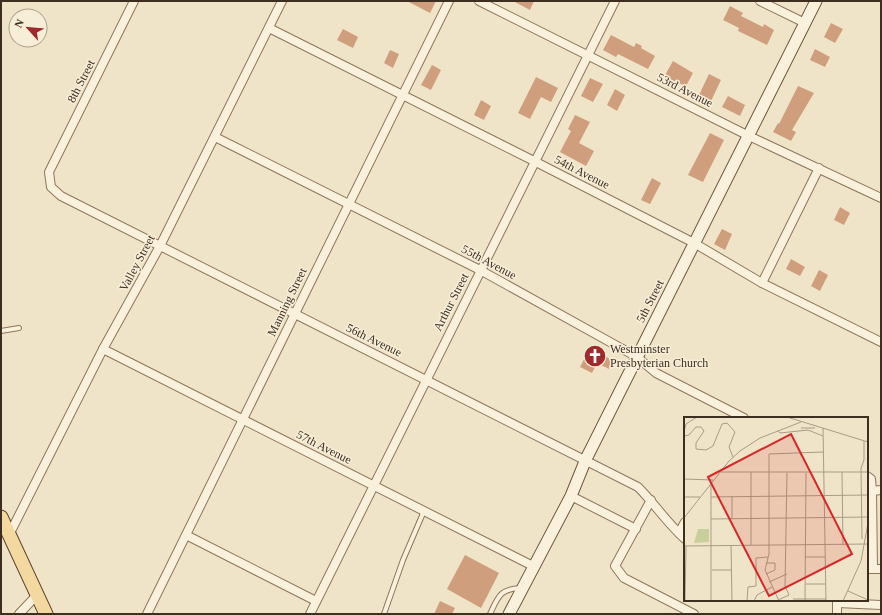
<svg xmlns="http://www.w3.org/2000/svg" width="882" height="615" viewBox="0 0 882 615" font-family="Georgia,serif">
  <rect width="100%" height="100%" fill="#f0e4c8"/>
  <g fill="#cf9f7d">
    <path d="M407,1H436L430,13Z"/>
    <path d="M513,1H534L530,10Z"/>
    <path d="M730,6L743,13L741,16L763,27L764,24L774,30L767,45L738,31L739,28L723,20Z"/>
    <path d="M831,23L843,29L835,43L824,37Z"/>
    <path d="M343,29L358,37L353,48L337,40Z"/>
    <path d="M611,35L634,47L636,43L642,46L641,48L655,56L648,69L618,54L616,57L603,50Z"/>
    <path d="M815,49L830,57L825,67L810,60Z"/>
    <path d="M390,50L399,54L393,68L384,63Z"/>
    <path d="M673,61L693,73L686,86L664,77Z"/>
    <path d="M432,65L441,70L431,90L421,85Z"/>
    <path d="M709,74L721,80L711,101L699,95Z"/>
    <path d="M536,77L558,88L551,102L541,97L530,119L518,113Z"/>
    <path d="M590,78L603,84L593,102L581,96Z"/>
    <path d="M798,86L814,93L792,130L796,132L791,141L773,132L778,123L779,124Z"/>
    <path d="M615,89L625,95L617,111L607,105Z"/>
    <path d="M728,96L745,105L740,116L722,107Z"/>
    <path d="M481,100L491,106L484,120L474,115Z"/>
    <path d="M575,115L590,122L579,143L594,151L586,166L560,152L571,131L568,129Z"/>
    <path d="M710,133L724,140L703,182L688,175Z"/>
    <path d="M652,178L661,183L650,204L641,200Z"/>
    <path d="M840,207L850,213L844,225L834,220Z"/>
    <path d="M722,229L732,234L725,250L714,244Z"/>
    <path d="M791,259L805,267L800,276L786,269Z"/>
    <path d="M819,270L828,275L820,291L811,286Z"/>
    <path d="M591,346L597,349L595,352L613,360L609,369L597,363L592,373L580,367Z"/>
    <path d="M465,555L499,573L481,608L447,589Z"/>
    <path d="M440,601L455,608L452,614H434Z"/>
  </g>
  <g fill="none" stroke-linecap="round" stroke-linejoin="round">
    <g stroke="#8d765c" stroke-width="6">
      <g id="lane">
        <path d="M1,331L19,328"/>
        <path d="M384,614L403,560L424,511"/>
        <path d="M490,614C498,597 500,589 520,588"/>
      </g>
    </g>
    <g stroke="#8d765c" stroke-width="10">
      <g id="street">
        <path d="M134,1L49,172L51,187L61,196L638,487C655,504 666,522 685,539"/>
        <path d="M479,1L749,136L881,198"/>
        <path d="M760,1L805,23"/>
        <path d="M269,28L534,161L694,243L762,283L881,342"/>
        <path d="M215,137L480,270L637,357L656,373L744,418"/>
        <path d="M762,283L819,168"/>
        <path d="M103,349L533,566"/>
        <path d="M867,476L871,479L872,491L873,568"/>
        <path d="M872,491L881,490"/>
        <path d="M571,496L636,529"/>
        <path d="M651,500L615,566L624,578L694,614"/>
        <path d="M679,533L685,522"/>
        <path d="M9,535L103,349L160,246L282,1"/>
        <path d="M186,535L316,601"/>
        <path d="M867,569H881"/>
        <path d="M837,600V614"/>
        <path d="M837,603L881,605"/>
        <path d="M19,614L37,595"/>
        <path d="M147,614C247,410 347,205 449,1"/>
        <path d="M310,614L615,1"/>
      </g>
    </g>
    <g stroke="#6f573f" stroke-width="13">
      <path id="secondary" d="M509,614L571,496L586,459L816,1"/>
    </g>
    <g stroke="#5b4430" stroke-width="15">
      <path id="primary" d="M1,517L46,614"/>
    </g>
    <use href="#lane" stroke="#faf1dc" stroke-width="4"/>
    <use href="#street" stroke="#faf1dc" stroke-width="8"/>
    <use href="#secondary" stroke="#faf1dc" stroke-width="11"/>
    <use href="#primary" stroke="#f3d9a0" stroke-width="13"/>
  </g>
  <defs>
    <g id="church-disc" transform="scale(1.15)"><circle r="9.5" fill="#9e2a2b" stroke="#f7eed8"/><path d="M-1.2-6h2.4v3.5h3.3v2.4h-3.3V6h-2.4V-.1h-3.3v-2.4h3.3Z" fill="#fff"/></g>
  </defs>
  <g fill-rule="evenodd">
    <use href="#church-disc" x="595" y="356"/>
  </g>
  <g text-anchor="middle" stroke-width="3" stroke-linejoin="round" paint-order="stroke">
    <g font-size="12" fill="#3d2e20" stroke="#f7eed8">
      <text transform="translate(81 81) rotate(-63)" y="4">8th Street</text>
      <text transform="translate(685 90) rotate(27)" y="4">53rd Avenue</text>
      <text transform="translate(582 172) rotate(27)" y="4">54th Avenue</text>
      <text transform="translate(489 262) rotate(28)" y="4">55th Avenue</text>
      <text transform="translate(137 263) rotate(-62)" y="4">Valley Street</text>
      <text transform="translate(650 301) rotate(-63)" y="4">5th Street</text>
      <text transform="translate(287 302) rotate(-64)" y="4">Manning Street</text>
      <text transform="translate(451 302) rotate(-63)" y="4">Arthur Street</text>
      <text transform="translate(374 340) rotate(26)" y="4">56th Avenue</text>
      <text transform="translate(324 447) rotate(27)" y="4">57th Avenue</text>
    </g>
    <g font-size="12" fill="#3d2e20" stroke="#f7eed8" text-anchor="start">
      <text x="610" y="353">Westminster<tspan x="610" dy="14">Presbyterian Church</tspan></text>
    </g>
  </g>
  <g transform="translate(684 417)">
    <rect width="184" height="184" fill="#f0e4c8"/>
    <path d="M14,112H25V125L10,126Z" fill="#c9cf9b"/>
    <path fill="none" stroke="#a89b85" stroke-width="1" d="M103,0L184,25M117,11H131M139,11L142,184M94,14L96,16L124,13L139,19M0,15L2,7L13,0M0,19L5,18L12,10H17L20,14L12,26V32L22,33L29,29L38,7L43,6L51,15L45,30L49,40M37,55H184M67,55V128M158,55L159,128M0,62L29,63M27,68V184M48,79V102M0,80H16M27,80L184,78M0,101L45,44L56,34L76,21L117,5M27,102L184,100M178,122L177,51L180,43V24M47,128L48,184M0,129L184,127M121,140H141M28,153H47M82,157L91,153V146H82M85,165L103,157M122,167H141M101,169L103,56M164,174L184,183M109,182H142M94,183L105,178L101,169M1,184L2,129M63,184L64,170L72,169V141L84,140M70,184L73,178L88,170M95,184L81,153L85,137V37L139,35M121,184L122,56M159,184L177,144L184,106"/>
    <path fill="#d62828" fill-opacity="0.15" stroke="#d62828" stroke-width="2" d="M107,17L168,137L85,179L24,60Z"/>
    <rect width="184" height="184" fill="none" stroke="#3d2e20" stroke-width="2"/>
  </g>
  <rect width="882" height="615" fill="none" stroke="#3d2e20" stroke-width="4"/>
  <g transform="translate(28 28) rotate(297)"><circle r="19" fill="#f7eed8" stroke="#ada18e"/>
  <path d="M0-3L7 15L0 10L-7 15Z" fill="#9e2a2b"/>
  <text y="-6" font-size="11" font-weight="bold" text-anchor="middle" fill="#3d2e20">N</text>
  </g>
</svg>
